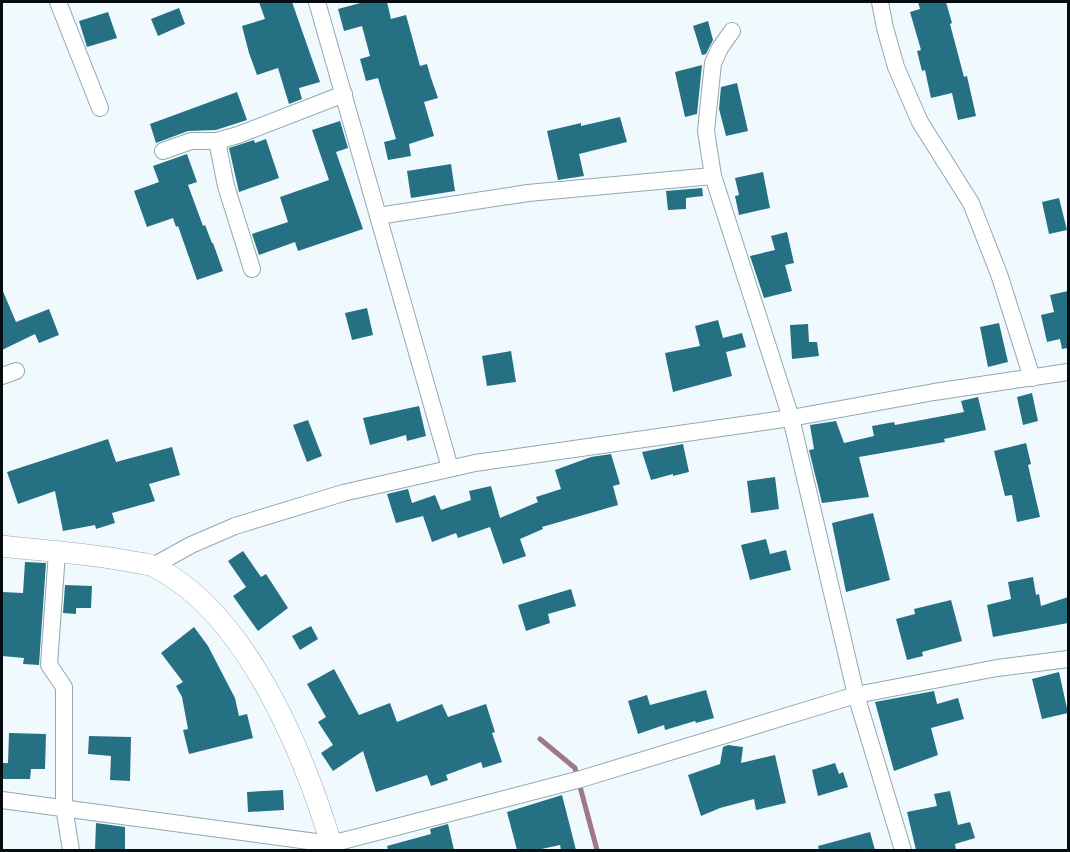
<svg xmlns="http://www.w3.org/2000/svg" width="1070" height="852" viewBox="0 0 1070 852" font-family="'Alegreya Sans',sans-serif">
  <rect width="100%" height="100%" fill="#f0fafe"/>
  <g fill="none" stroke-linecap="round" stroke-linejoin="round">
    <path stroke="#9e778a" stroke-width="5" d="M540,739L575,768L597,850"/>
  </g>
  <g fill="#267083">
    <path d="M259,2H292L320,82L299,88L302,99L289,104L278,68L257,75L249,53L242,26L265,19Z"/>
    <path d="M364,2H387L391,19L406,15L420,66L427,64L431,78L438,98L424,102L434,136L409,144L411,156L388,160L384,142L396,139L378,78L366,81L360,59L370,56L362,26L344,31L338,9Z"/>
    <path d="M918,2H946L952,23L950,24L964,77L967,76L976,116L958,120L952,93L931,98L925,70L922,71L917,51L921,50L910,12L920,9Z"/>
    <path d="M179,8L185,24L158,36L151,19Z"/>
    <path d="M108,12L117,38L87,47L79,21Z"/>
    <path d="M708,21L713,40L706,54L702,55L693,26Z"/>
    <path d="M702,65L697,114L685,117L675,72Z"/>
    <path d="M737,83L748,131L726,136L719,109L721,87Z"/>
    <path d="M237,92L247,120L216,130L188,131L156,143L150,124Z"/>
    <path d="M620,117L627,142L579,154L584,176L558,180L547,131L581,123V126Z"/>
    <path d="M340,121L348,148L336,152L363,229L298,251L295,242L259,255L252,234L288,222L280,197L329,180L312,130Z"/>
    <path d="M266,139L279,178L239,192L229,148L254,140L255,143Z"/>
    <path d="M187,154L197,182L188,185L203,226L205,225L212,243H213L223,271L197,280L178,226L176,227L173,218L147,227L134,191L159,182L153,166Z"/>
    <path d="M451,164L455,191L411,198L407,171Z"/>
    <path d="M763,172L770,208L739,215L735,196L739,195L735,178Z"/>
    <path d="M702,188L703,196L686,198V209L668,210L666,191Z"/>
    <path d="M1059,198L1067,230L1049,234L1042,202Z"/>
    <path d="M787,232L794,263L785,265L792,291L764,298L750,256L775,250L771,236Z"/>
    <path d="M2,289L16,322L49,309L59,335L39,343L35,334L2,350Z"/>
    <path d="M1068,291V348L1062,349L1060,339L1047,342L1041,315L1054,312L1050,295Z"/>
    <path d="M367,308L373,335L352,340L345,313Z"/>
    <path d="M718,320L723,338L742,333L746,347L726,352L732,376L673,392L665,353L700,346L695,326Z"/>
    <path d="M999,323L1008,362L988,367L980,327Z"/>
    <path d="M808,324L809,342H817L819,356L792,359L790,325Z"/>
    <path d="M511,351L516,382L487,386L482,356Z"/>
    <path d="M1032,393L1038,421L1023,425L1017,397Z"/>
    <path d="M978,397L986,430L944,439L945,442L859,457L869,497L822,503L809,450L814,449L810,425L836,421L844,443L874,436L872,426L894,422L895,425L964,412L961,401Z"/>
    <path d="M419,406L426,436L407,441L406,435L370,445L363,418Z"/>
    <path d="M308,420L322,456L307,462L293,425Z"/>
    <path d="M108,439L116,462L172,447L180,475L149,484L155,501L112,513L115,523L96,529L95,525L63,531L55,491L18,504L7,472Z"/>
    <path d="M1026,443L1031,464L1028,465L1040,517L1017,522L1012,495L1005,496L994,451Z"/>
    <path d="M683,444L689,472L673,476V474L651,480L642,452Z"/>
    <path d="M611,454L620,484L613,486L618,505L542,527L543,529L520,539L526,556L503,564L490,527L458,538L456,533L432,542L423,516L396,523L387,494L408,489L412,503L435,495L441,510L471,500L469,491L491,486L500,518L538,502L536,497L561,489L555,470L591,457Z"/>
    <path d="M775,477L779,509L751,513L747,481Z"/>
    <path d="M873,513L890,580L846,592L832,523Z"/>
    <path d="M766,539L770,554L786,550L791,570L750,580L741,545Z"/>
    <path d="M243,551L261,577L266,574L288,608L258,631L233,596L246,587L228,561Z"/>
    <path d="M25,562L46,563L39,665L23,664L24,658L2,656V592L23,593Z"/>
    <path d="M1033,577L1036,595L1039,594L1041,606L1068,597V623L993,637L987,605L1011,599L1008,582Z"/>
    <path d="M65,585L92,586L91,608H76V614L63,613Z"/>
    <path d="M571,589L576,606L548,614L550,623L526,631L518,605Z"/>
    <path d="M951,600L962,641L922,652L923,656L907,660L896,619L915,614L914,609Z"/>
    <path d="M311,626L318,639L300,650L292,636Z"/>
    <path d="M194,627L208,646L235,698L239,716L247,714L253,738L189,754L183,730L188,729L182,697L176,686L183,682L161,653Z"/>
    <path d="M334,669L359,715L390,703L397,722L442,704L448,717L486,704L495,732L492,733L502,762L483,768L481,762L446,775L448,780L431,786L427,775L376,792L363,751L333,771L321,753L333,745L318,722L326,717L307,684Z"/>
    <path d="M1059,672L1068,713L1042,719L1032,679Z"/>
    <path d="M706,690L714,718L696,723L695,721L665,730L664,725L638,734L628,701L647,695L650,705Z"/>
    <path d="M934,691L937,704L958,698L964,719L931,728L938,755L894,771L875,702Z"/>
    <path d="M9,733L46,734L45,769H31L30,779H2V763H8Z"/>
    <path d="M89,736L131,737L130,781L110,780L111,756L88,754Z"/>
    <path d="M728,745L743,747L741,763L775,755L786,803L756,810L754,799L720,808L701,816L688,775L720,764L723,747Z"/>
    <path d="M835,763L839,774L843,772L848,787L818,796L812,770Z"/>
    <path d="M283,790L284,810L248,812L247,792Z"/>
    <path d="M950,791L958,825L970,822L975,838L955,844L956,850H916L907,812L937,806L934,794Z"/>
    <path d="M562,795L576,850H561L560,845L537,850H517L507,812Z"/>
    <path d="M96,823L125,827V850H95Z"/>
    <path d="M448,824L454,850H388L387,846L431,834L430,829Z"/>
    <path d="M870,832L875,850H819L818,846Z"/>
  </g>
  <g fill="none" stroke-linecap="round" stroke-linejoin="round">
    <g stroke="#90a9b0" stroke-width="18">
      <g id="minor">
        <path d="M58,2L100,108"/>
        <path d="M317,2L450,468"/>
        <path d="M880,2L885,28L896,67L920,122L971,203L999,274L1032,378"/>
        <path d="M732,31L720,48L713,63L706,131L713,176L791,418L856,695L903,850"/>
        <path d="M217,141L226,186L252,269"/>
        <path d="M163,151L191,141H217L238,135L344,94"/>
        <path d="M378,216L528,193L713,176"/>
        <path d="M2,376L16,371"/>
        <path d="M57,552L49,665L64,687V807L71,850"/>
        <path d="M153,566L191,545L235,526L343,493L475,463L791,418L934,392L1068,372"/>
        <path d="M2,800L331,844L581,779L856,695L997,668L1068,659"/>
      </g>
    </g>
    <g stroke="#90a9b0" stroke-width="22">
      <path id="tertiary" d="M2,546C44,551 87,553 128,561C137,563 147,563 155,567C248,614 305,756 333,850"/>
    </g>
    <use href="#minor" stroke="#fff" stroke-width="16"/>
    <use href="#tertiary" stroke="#fff" stroke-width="21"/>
  </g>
  <rect width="1070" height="852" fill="none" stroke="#050d10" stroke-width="6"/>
</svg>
